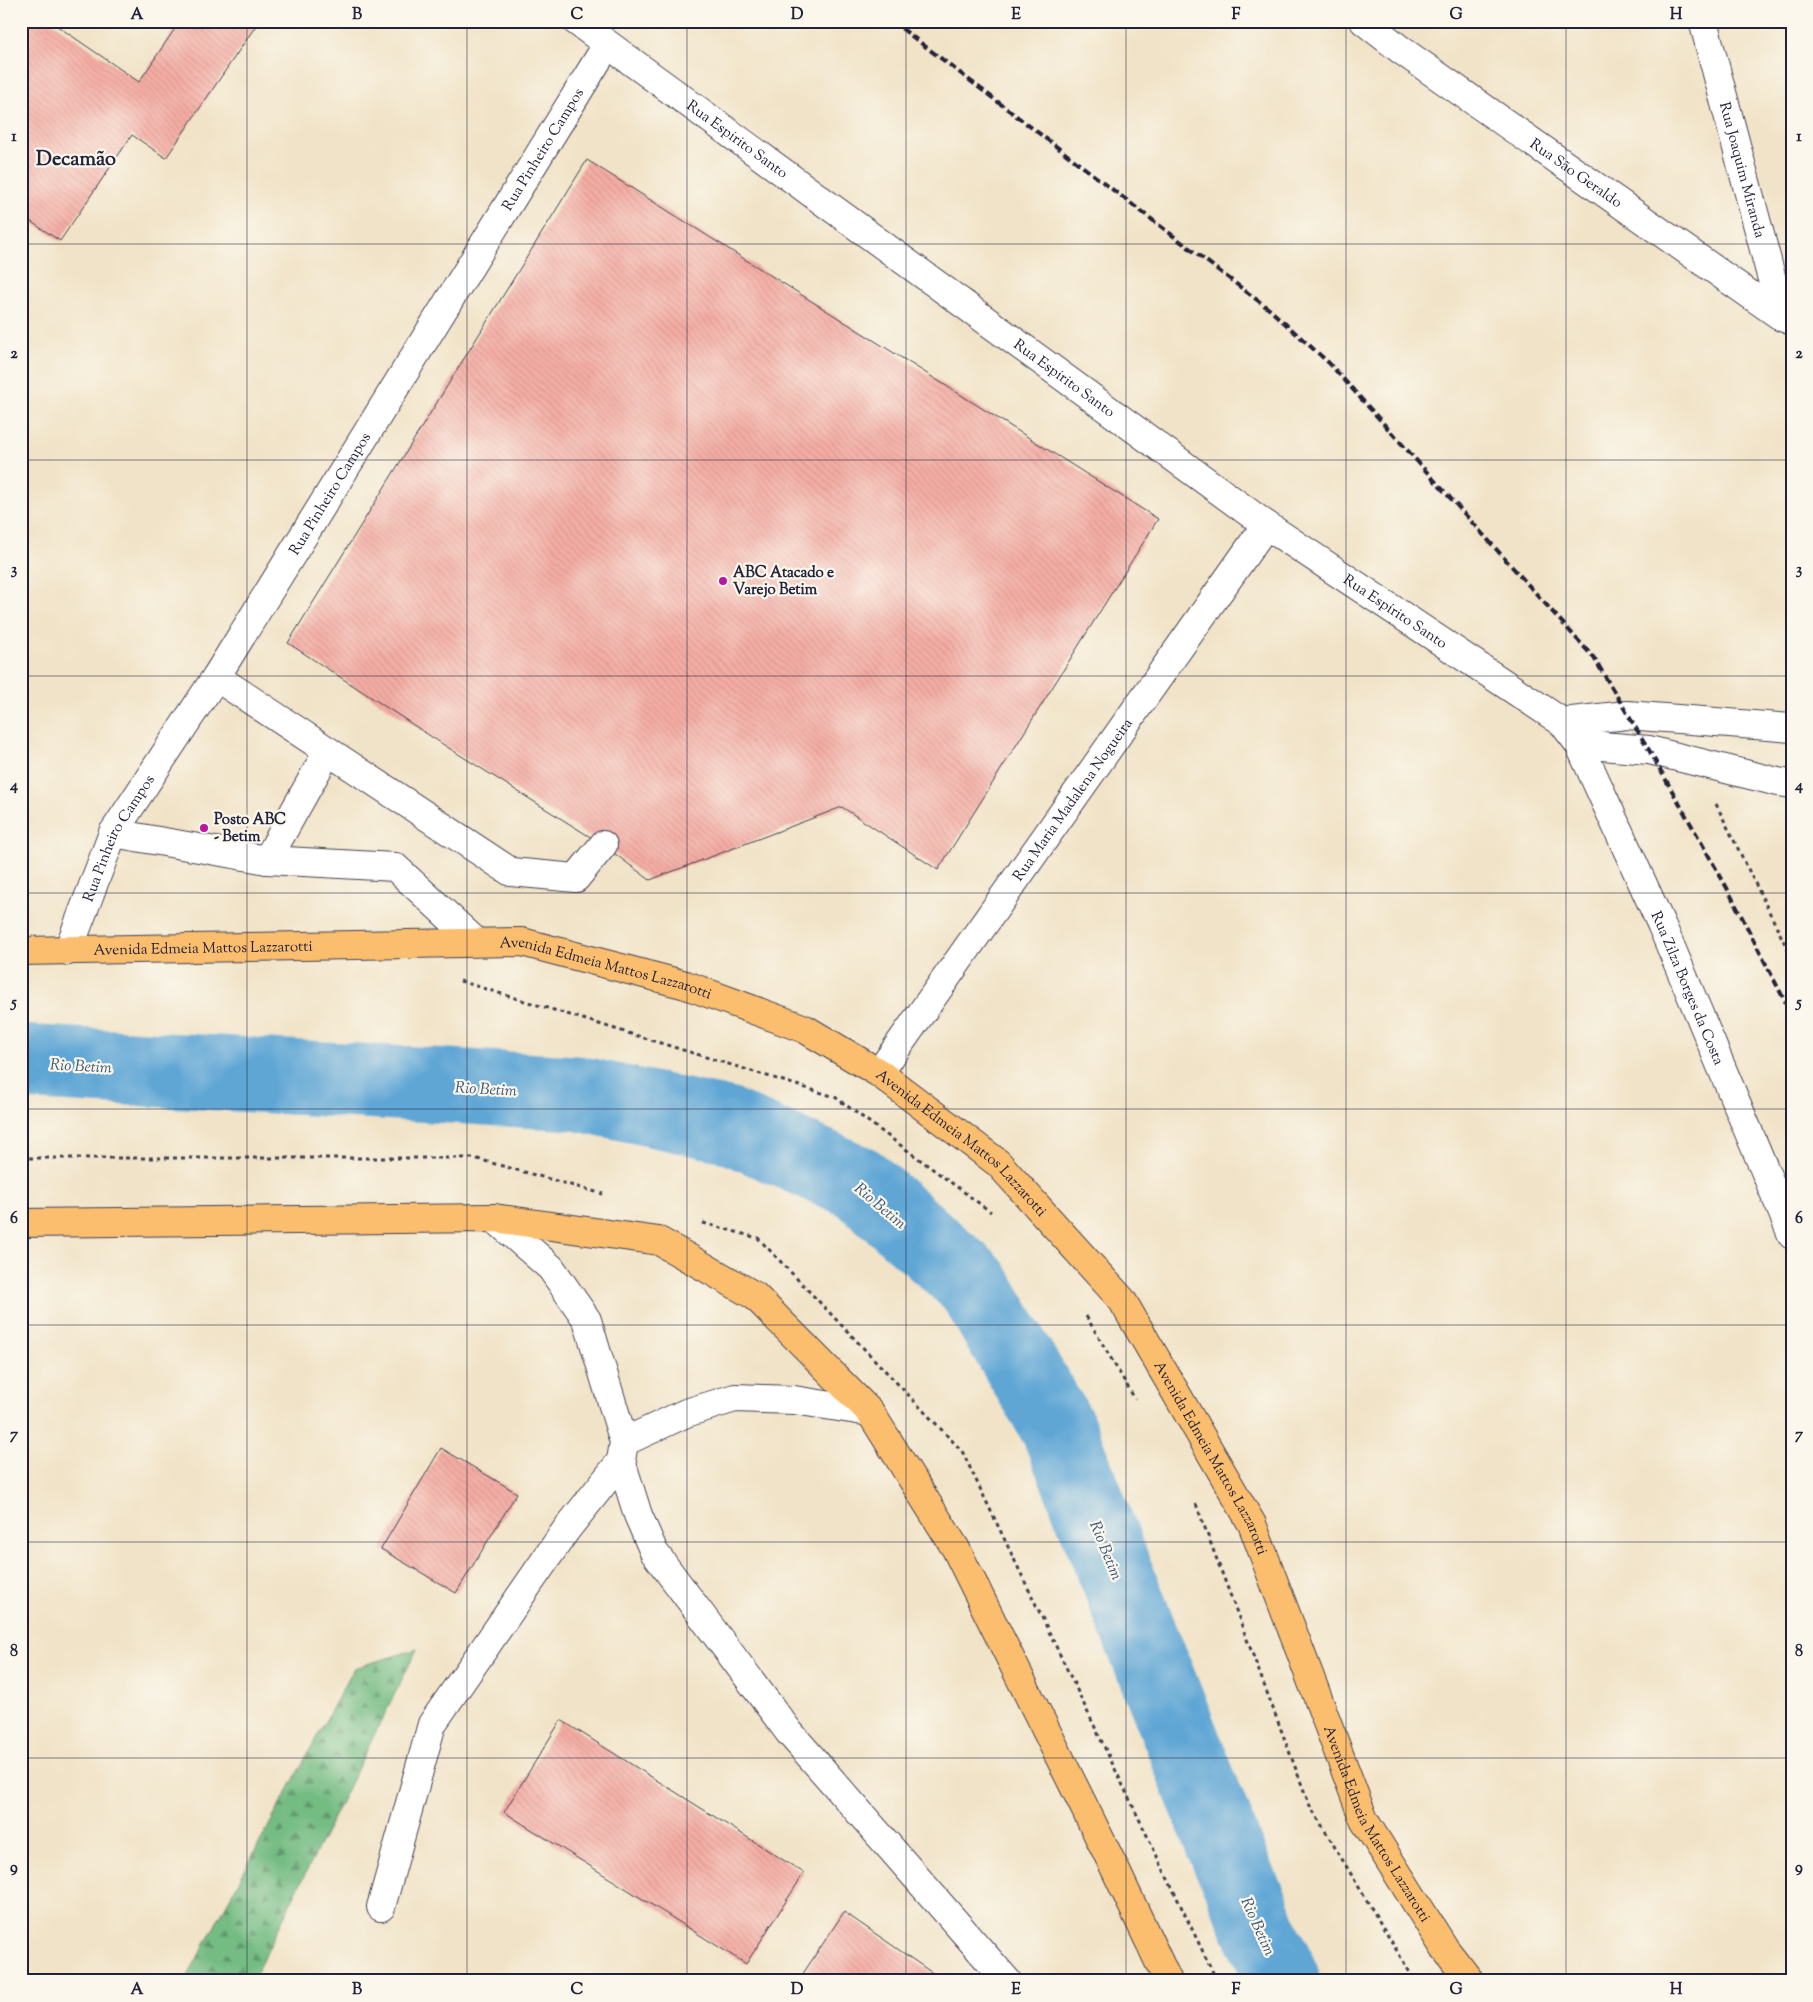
<svg xmlns="http://www.w3.org/2000/svg" width="1813" height="2002" viewBox="0 0 1813 2002" font-family="'Sorts Mill Goudy',serif">
  <defs>
    <pattern id="forest-firs" width="22" height="20" patternUnits="userSpaceOnUse" patternTransform="scale(1.25)"><rect width="22" height="20" fill="#74bc83"/><path d="M5 1l3.5 6h-7zM16 11l3.5 6h-7z" fill="#5f986c"/></pattern>
    <pattern id="building-back-hatch" width="6" height="6" patternUnits="userSpaceOnUse" patternTransform="scale(1.25)"><rect width="6" height="6" fill="#f5ada4"/><path d="M-1 5l2 2M0 0l6 6M5-1l2 2" fill="none" stroke="#d2958e"/></pattern>
  </defs>
  <rect width="100%" height="100%" fill="#fbf7ec"/>
  <filter id="ink" filterUnits="userSpaceOnUse"><feTurbulence type="fractalNoise" baseFrequency=".02" numOctaves="2"/><feDisplacementMap in="SourceGraphic" scale="10" xChannelSelector="R" yChannelSelector="G"/><feConvolveMatrix kernelMatrix="1 2 1 2 8 2 1 2 1" color-interpolation-filters="sRGB"/></filter>
  <filter id="wash" filterUnits="userSpaceOnUse"><feTurbulence type="fractalNoise" baseFrequency=".0096" numOctaves="4" result="noise"/><feDisplacementMap in="SourceGraphic" scale="20" xChannelSelector="R" yChannelSelector="G"/><feGaussianBlur stdDeviation="1.12" result="paint"/><feColorMatrix in="noise" values="0 0 0 0 0 0 0 0 0 0 0 0 0 0 0 0 0 1.4 0 .05"/><feComposite in="paint" operator="in"/></filter>
  <g filter="url(#wash)">
    <rect width="100%" height="100%" fill="#f1e3c7"/>
    <path fill="url(#forest-firs)" stroke="#4b6f5f" d="M417,1649L252,1981H185L354,1668Z"/>
    <g fill="none" stroke-linecap="round" stroke-linejoin="round">
      <path stroke="#5fa6d5" stroke-width="75" d="M21,1062L576,1093L727,1125L859,1183L973,1284L1058,1428L1227,1853L1283,1981"/>
    </g>
    <g id="blocks">
      <g fill="url(#building-back-hatch)">
        <path d="M29,21H50L139,82L180,21H259L166,158L132,135L60,241L21,215V33Z"/>
        <path d="M587,160L1158,519L938,870L842,807L650,880L603,845L444,745L288,643Z"/>
        <path d="M441,1448L517,1493L456,1593L381,1549Z"/>
        <path d="M561,1720L804,1873L746,1964L504,1812Z"/>
        <path d="M844,1912L944,1981H798Z"/>
      </g>
    </g>
  </g>
  <g filter="url(#ink)">
    <use href="#blocks" fill-opacity="0" stroke="#413f50" stroke-width="1"/>
    <g fill="none" stroke-linecap="round" stroke-linejoin="round">
      <g stroke="#413f50" stroke-width="30">
        <g id="minor">
          <path id="s1" d="M576,21L1266,525L1562,722L1579,744L1662,926L1792,1235"/>
          <path id="s2" d="M1364,21L1401,50L1782,317L1792,321"/>
          <path id="s3" d="M1703,21L1782,317"/>
          <path d="M216,677L511,872L576,878L603,845"/>
          <path d="M1562,722L1627,715L1792,728"/>
          <path d="M1579,744L1649,750L1778,782L1792,784"/>
          <path d="M113,833L267,860L395,867L476,942"/>
          <path d="M267,860L328,751"/>
          <path id="s4" d="M68,951L113,833L216,677L607,45"/>
          <path id="s5" d="M879,1073L1266,525"/>
          <path d="M494,1218L551,1268L587,1320L624,1442L621,1461"/>
          <path d="M624,1442L686,1413L735,1398L794,1400L870,1412"/>
          <path d="M381,1907L432,1724L566,1530L621,1461L638,1515L654,1552L789,1732L1007,1981"/>
        </g>
      </g>
      <g stroke="#413f50" stroke-width="30">
        <g id="major">
          <path id="s6" d="M21,951L522,942L686,985L805,1029L879,1073L998,1163L1122,1300L1252,1524L1364,1820L1445,1949L1470,1981"/>
          <path d="M21,1223L494,1218L659,1241L755,1296L870,1412L956,1549L1115,1869L1168,1981"/>
        </g>
      </g>
      <g stroke="#413f50" stroke-width="3" stroke-dasharray="4 4" stroke-linecap="butt">
        <path d="M1716,804L1792,958"/>
        <path d="M460,981L835,1097L991,1212"/>
        <path d="M21,1158H474L603,1194"/>
        <path d="M703,1223L758,1238L962,1451L1217,1981"/>
        <path d="M1086,1316L1135,1399"/>
        <path d="M1196,1504L1309,1804L1415,1981"/>
      </g>
      <use href="#minor" stroke="#fff" stroke-width="28"/>
      <use href="#major" stroke="#fbbe6e" stroke-width="28"/>
      <path stroke="#22223b" stroke-width="4" stroke-dasharray="8 4" stroke-linecap="butt" d="M892,21L1269,309L1329,363L1594,658L1649,750L1727,888L1792,1015"/>
    </g>
  </g>
  <path fill="none" stroke="#22223b" stroke-width="1" stroke-opacity="0.55" d="M247,21V1981M467,21V1981M687,21V1981M906,21V1981M1126,21V1981M1346,21V1981M1566,21V1981M21,244H1792M21,460H1792M21,676H1792M21,893H1792M21,1109H1792M21,1325H1792M21,1542H1792M21,1758H1792"/>
  <g fill="#b5179e" stroke="#fbf7ec" stroke-width="2">
    <circle cx="723" cy="581" r="5"/>
    <circle cx="204" cy="828" r="5"/>
  </g>
  <g text-anchor="middle" stroke-width="4.5" stroke-linejoin="round" paint-order="stroke">
    <g font-size="15" fill="#22223b" stroke="#fbf7ec">
      <text dy="5" stroke="none"><textPath href="#s1" startOffset="200">Rua Espírito Santo</textPath></text>
      <text dy="5" stroke="none"><textPath href="#s4" startOffset="934">Rua Pinheiro Campos</textPath></text>
      <text dy="5" stroke="none"><textPath href="#s3" startOffset="154">Rua Joaquim Miranda</textPath></text>
      <text dy="5" stroke="none"><textPath href="#s2" startOffset="261">Rua São Geraldo</textPath></text>
      <text dy="5" stroke="none"><textPath href="#s1" startOffset="605">Rua Espírito Santo</textPath></text>
      <text dy="5" stroke="none"><textPath href="#s4" startOffset="529">Rua Pinheiro Campos</textPath></text>
      <text dy="5" stroke="none"><textPath href="#s1" startOffset="1010">Rua Espírito Santo</textPath></text>
      <text dy="5" stroke="none"><textPath href="#s5" startOffset="335">Rua Maria Madalena Nogueira</textPath></text>
      <text dy="5" stroke="none"><textPath href="#s4" startOffset="124">Rua Pinheiro Campos</textPath></text>
      <text dy="5" stroke="none"><textPath href="#s6" startOffset="182">Avenida Edmeia Mattos Lazzarotti</textPath></text>
      <text dy="5" stroke="none"><textPath href="#s6" startOffset="588">Avenida Edmeia Mattos Lazzarotti</textPath></text>
      <text dy="5" stroke="none"><textPath href="#s1" startOffset="1505">Rua Zilza Borges da Costa</textPath></text>
      <text dy="5" stroke="none"><textPath href="#s6" startOffset="992">Avenida Edmeia Mattos Lazzarotti</textPath></text>
      <text dy="5" stroke="none"><textPath href="#s6" startOffset="1399">Avenida Edmeia Mattos Lazzarotti</textPath></text>
      <text dy="5" stroke="none"><textPath href="#s6" startOffset="1802">Avenida Edmeia Mattos Lazzarotti</textPath></text>
    </g>
    <g font-size="15" font-weight="bold" fill="#22223b" stroke="#fbf7ec" text-anchor="start">
      <text x="733" y="577">ABC Atacado e<tspan x="733" dy="17">Varejo Betim</tspan></text>
      <text x="214" y="824">Posto ABC<tspan x="214" dy="17">- Betim</tspan></text>
    </g>
    <g font-size="16" font-style="italic" fill="#3a5779" stroke="#fbf7ec">
      <text transform="translate(81 1065) rotate(3)" y="6">Rio Betim</text>
      <text transform="translate(486 1088) rotate(3)" y="6">Rio Betim</text>
      <text transform="translate(881 1205) rotate(40)" y="6">Rio Betim</text>
      <text transform="translate(1107 1550) rotate(68)" y="6">Rio Betim</text>
      <text transform="translate(1259 1926) rotate(66)" y="6">Rio Betim</text>
    </g>
    <g font-size="20" font-weight="bold" fill="#22223b" stroke="#fbf7ec">
      <text x="76" y="165">Decamão</text>
    </g>
  </g>
  <rect width="1813" height="2002" fill="none" stroke="#fbf7ec" stroke-width="55"/>
  <rect x="28" y="28" width="1758" height="1946" fill="none" stroke="#22223b" stroke-width="2"/>
  <g font-size="16" text-anchor="middle" font-weight="bold" fill="#22223b">
    <text x="137" y="19">A</text>
    <text x="357" y="19">B</text>
    <text x="577" y="19">C</text>
    <text x="797" y="19">D</text>
    <text x="1016" y="19">E</text>
    <text x="1236" y="19">F</text>
    <text x="1456" y="19">G</text>
    <text x="1676" y="19">H</text>
    <text x="14" y="141">1</text>
    <text x="1799" y="141">1</text>
    <text x="14" y="358">2</text>
    <text x="1799" y="358">2</text>
    <text x="14" y="574">3</text>
    <text x="1799" y="574">3</text>
    <text x="14" y="790">4</text>
    <text x="1799" y="790">4</text>
    <text x="14" y="1007">5</text>
    <text x="1799" y="1007">5</text>
    <text x="14" y="1223">6</text>
    <text x="1799" y="1223">6</text>
    <text x="14" y="1439">7</text>
    <text x="1799" y="1439">7</text>
    <text x="14" y="1656">8</text>
    <text x="1799" y="1656">8</text>
    <text x="14" y="1872">9</text>
    <text x="1799" y="1872">9</text>
    <text x="137" y="1994">A</text>
    <text x="357" y="1994">B</text>
    <text x="577" y="1994">C</text>
    <text x="797" y="1994">D</text>
    <text x="1016" y="1994">E</text>
    <text x="1236" y="1994">F</text>
    <text x="1456" y="1994">G</text>
    <text x="1676" y="1994">H</text>
  </g>
</svg>
